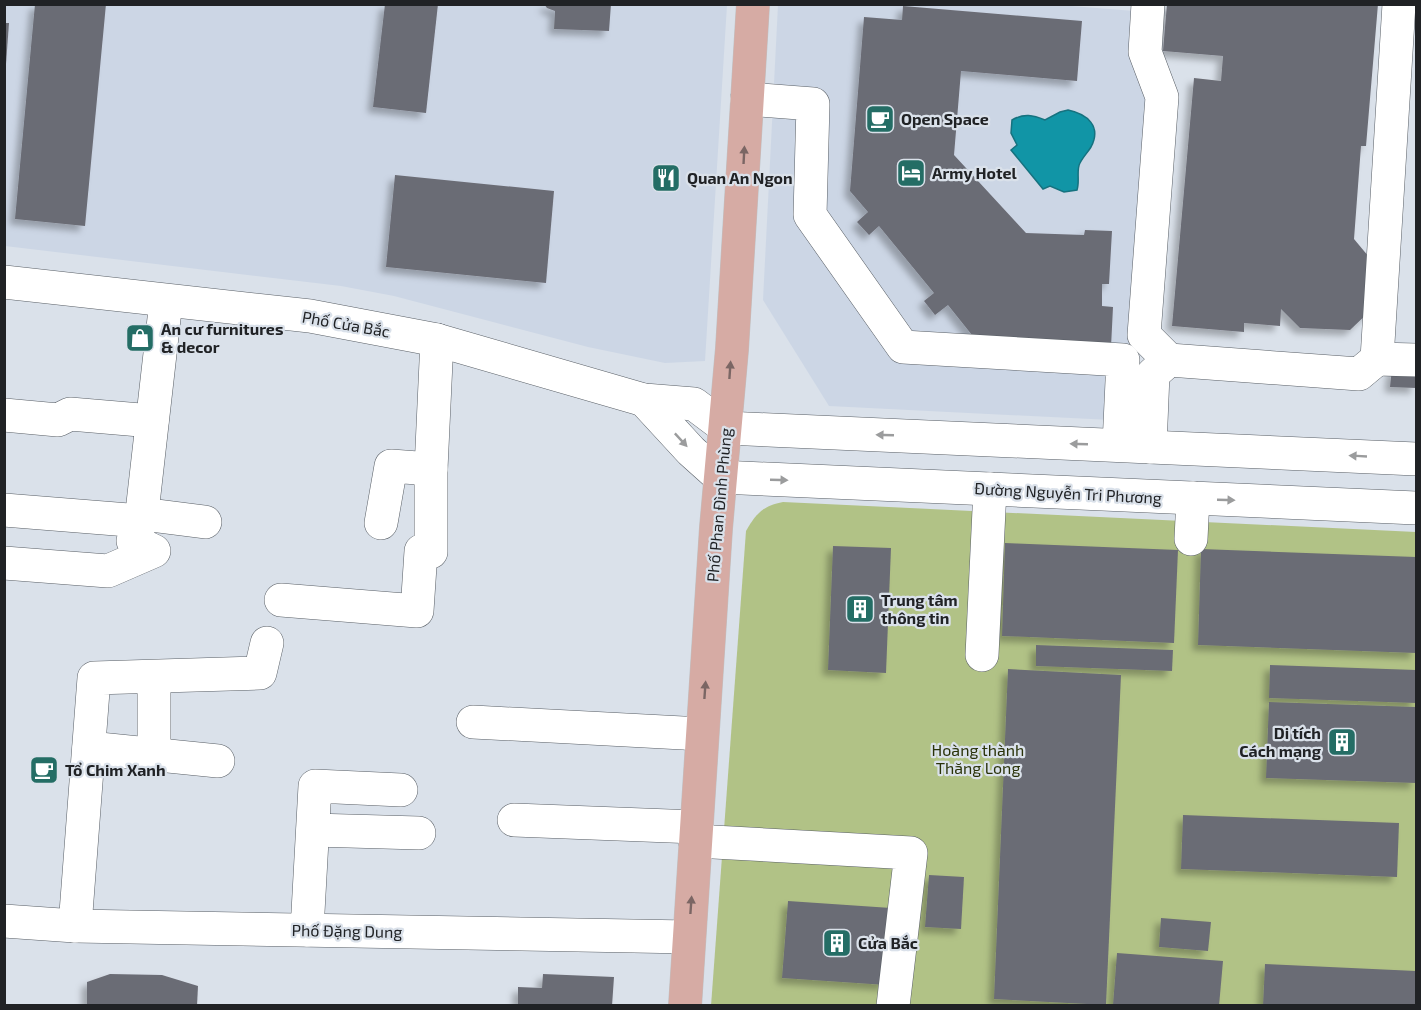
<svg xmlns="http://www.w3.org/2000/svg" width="1421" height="1010" viewBox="0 0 1421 1010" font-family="'Exo 2',sans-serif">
  <defs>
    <filter id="shadow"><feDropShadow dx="-5.5" dy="5.5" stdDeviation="3" flood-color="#0004"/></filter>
  </defs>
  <rect width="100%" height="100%" fill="#dae1ea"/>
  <g fill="#ccd6e5">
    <path d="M1046,4L1134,11L1151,91L1131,421L829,406L763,300L778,5Z"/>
    <path d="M4,5H727L705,361L665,363L588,347L394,296L341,286L5,246Z"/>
  </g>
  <path fill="#b1c286" d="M783,502L1416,532V1005L711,1006L746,531C756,513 763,506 783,502Z"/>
  <path fill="#1195a6" stroke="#16727f" stroke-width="1.5" d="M1068,110C1087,114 1102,126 1091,147C1088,152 1083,157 1080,163C1076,170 1080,181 1077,190L1064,192L1050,186L1043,189L1011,150L1017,145L1011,133L1012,120C1024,113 1033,115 1045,120L1060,112Z"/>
  <g fill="#6b6c75" filter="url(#shadow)">
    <path d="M35,4H106L85,226L15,219Z"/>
    <path d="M385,4H438L426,113L373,107Z"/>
    <path d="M544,4H611L609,31L554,29L555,11L547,8Z"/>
    <path d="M1167,4H1378L1366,146H1361L1354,239L1374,263L1370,311L1350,330L1300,328L1281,309L1280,326L1244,323V332L1172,326L1194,78L1221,81L1223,56L1163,51Z"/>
    <path d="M903,6L1082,21L1077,81L961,71L954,155L1026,233L1084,235L1085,230L1112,231L1109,284H1102V306L1113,307L1111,347L976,340L948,305L935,315L924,301L934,293L879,226L869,235L857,222L868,212L850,191L864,17L902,20Z"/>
    <path d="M4,23H9L6,64H4Z"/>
    <path d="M395,175L554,191L546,283L386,267Z"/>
    <path d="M1392,368L1416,370V388L1390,387Z"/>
    <path d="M1005,543L1178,550L1174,643L1002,636Z"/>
    <path d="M833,546L891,548L886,673L828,670Z"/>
    <path d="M1201,549L1416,557V653L1198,645Z"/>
    <path d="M1036,645L1173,650L1172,671L1036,666Z"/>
    <path d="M1270,665L1416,670V703L1269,698Z"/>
    <path d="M1008,669L1121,675L1106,1005L994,999Z"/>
    <path d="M1269,702L1416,707V783L1266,778Z"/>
    <path d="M1183,815L1399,823L1397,877L1181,869Z"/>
    <path d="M929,875L964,877L961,929L925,927Z"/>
    <path d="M788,901L891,908L886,985L782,978Z"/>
    <path d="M1161,918L1211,922L1208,951L1159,947Z"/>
    <path d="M1117,953L1223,961L1219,1006L1113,1005Z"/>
    <path d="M1265,964L1416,971L1415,1006H1263Z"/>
    <path d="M110,974L162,975L198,986L197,1006H87V982Z"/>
    <path d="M543,974L614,977L612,1006H518V987L542,988Z"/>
  </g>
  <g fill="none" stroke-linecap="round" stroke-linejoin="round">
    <g stroke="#595f66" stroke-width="34">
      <g id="minor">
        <path d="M1148,4L1145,52L1162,97L1144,335L1169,360L1359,374L1377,359L1399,4"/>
        <path d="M747,99L813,104L810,215L903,347L1123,360L1119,445"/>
        <path d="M4,282L310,316L437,340L644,400L694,404L726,428L1416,459"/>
        <path d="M1377,359L1416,360"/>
        <path d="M644,400L691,451L720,477L1416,508"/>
        <path d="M4,415L58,420L70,414L152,421"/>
        <path d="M1150,447L1153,374L1169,360"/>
        <path d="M4,510L141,521"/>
        <path d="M142,514L205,522"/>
        <path d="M381,523L391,466L431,469"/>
        <path d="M1191,539L1193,498"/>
        <path d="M4,563L108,571L154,551L133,541L141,521L166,301"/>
        <path d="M281,600L417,611L421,551L431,552V469L437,340"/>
        <path d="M982,655L990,489"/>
        <path d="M473,722L702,734"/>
        <path d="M89,748L218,761"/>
        <path d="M154,755V677"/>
        <path d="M514,820L696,827"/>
        <path d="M313,830L419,833"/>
        <path d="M695,841L911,853L893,1006"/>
        <path d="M4,921L75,926L689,937"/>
        <path d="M75,926L94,678L260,673L267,643"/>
        <path d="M307,930L315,786L401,790"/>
      </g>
    </g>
    <g stroke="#c1c1c2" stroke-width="34">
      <path id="major" d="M685,1006L716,528L732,349L753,4"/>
    </g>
    <path stroke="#9ca1a8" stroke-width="4" stroke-dasharray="6 3" stroke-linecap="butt" d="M1090,5V4"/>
    <use href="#minor" stroke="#fff" stroke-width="33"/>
    <use href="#major" stroke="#d6aba4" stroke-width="33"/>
  </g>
  <defs><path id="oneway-solid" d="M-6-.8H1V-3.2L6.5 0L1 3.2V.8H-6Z" transform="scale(1.5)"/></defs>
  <g fill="#7b6664">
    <use href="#oneway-solid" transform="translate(744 155) rotate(-87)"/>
    <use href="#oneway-solid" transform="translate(730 370) rotate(-86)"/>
    <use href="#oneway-solid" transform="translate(705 690) rotate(-86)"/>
    <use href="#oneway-solid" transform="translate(691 905) rotate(-86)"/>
  </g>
  <g fill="#9b9c9d">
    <use href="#oneway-solid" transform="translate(885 435) rotate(-178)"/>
    <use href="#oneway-solid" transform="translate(681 440) rotate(47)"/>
    <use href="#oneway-solid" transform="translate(1079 444) rotate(-178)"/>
    <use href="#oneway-solid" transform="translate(1358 456) rotate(-177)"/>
    <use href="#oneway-solid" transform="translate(779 480) rotate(2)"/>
    <use href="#oneway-solid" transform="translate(1226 500) rotate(2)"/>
  </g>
  <defs>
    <g id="cafe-square" transform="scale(1.5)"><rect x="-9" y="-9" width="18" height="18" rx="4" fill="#246d65" stroke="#dae1ea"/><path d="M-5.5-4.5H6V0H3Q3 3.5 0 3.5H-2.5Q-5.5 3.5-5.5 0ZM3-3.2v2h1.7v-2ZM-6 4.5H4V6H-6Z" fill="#fff"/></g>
    <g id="hotel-square" transform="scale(1.5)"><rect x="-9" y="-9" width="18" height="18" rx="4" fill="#246d65" stroke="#dae1ea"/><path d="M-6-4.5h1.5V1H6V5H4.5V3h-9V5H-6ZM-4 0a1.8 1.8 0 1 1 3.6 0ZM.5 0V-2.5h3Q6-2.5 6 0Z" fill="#fff"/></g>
    <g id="restaurant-square" transform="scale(1.5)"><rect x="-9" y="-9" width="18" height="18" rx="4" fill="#246d65" stroke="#dae1ea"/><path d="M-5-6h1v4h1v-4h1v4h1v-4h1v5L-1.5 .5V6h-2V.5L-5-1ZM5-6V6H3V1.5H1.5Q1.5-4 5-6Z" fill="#fff"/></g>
    <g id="shop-square" transform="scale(1.5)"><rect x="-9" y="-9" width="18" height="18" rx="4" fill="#246d65" stroke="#dae1ea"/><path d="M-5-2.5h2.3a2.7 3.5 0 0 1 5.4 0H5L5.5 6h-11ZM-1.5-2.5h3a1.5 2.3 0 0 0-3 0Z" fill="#fff"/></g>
    <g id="building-square" transform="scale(1.5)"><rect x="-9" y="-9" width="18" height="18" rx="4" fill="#246d65" stroke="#dae1ea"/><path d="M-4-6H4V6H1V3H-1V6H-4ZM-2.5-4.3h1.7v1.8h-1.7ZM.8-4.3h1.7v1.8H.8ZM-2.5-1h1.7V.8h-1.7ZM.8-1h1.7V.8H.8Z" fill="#fff"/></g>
  </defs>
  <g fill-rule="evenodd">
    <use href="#cafe-square" x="880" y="119"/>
    <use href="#hotel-square" x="911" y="173"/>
    <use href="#restaurant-square" x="666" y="178"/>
    <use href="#shop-square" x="140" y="338"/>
    <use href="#building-square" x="860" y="609"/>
    <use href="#building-square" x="1342" y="742"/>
    <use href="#cafe-square" x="44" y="770"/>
    <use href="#building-square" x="837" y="943"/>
  </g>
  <g text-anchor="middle" stroke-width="4.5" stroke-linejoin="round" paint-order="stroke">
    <g font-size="16" font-weight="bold" fill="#202225" stroke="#dae1ea" text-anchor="start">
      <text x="901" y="125">Open Space</text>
      <text x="932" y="179">Army Hotel</text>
      <text x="687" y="184">Quan An Ngon</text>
      <text x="161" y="335">An cư furnitures<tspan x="161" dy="18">&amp; decor</tspan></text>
      <text x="881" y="606">Trung tâm<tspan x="881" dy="18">thông tin</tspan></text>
      <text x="1321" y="739" text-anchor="end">Di tích<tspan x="1321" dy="18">Cách mạng</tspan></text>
      <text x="65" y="776">Tổ Chim Xanh</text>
      <text x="858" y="949">Cửa Bắc</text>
    </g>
    <g font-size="16" fill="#202225" stroke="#dae1ea">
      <text transform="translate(346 324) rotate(10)" y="6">Phố Cửa Bắc</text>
      <text transform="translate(1068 493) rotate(3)" y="6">Đường Nguyễn Tri Phương</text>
      <text transform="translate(719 505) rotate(-85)" y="6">Phố Phan Đình Phùng</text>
      <text transform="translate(347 931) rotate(1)" y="6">Phố Đặng Dung</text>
    </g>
    <g font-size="16" fill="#293208" stroke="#dae1ea">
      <text x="978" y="756">Hoàng thành<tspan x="978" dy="18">Thăng Long</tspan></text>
    </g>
  </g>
  <rect width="1421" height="1010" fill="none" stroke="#202225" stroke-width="12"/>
</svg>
